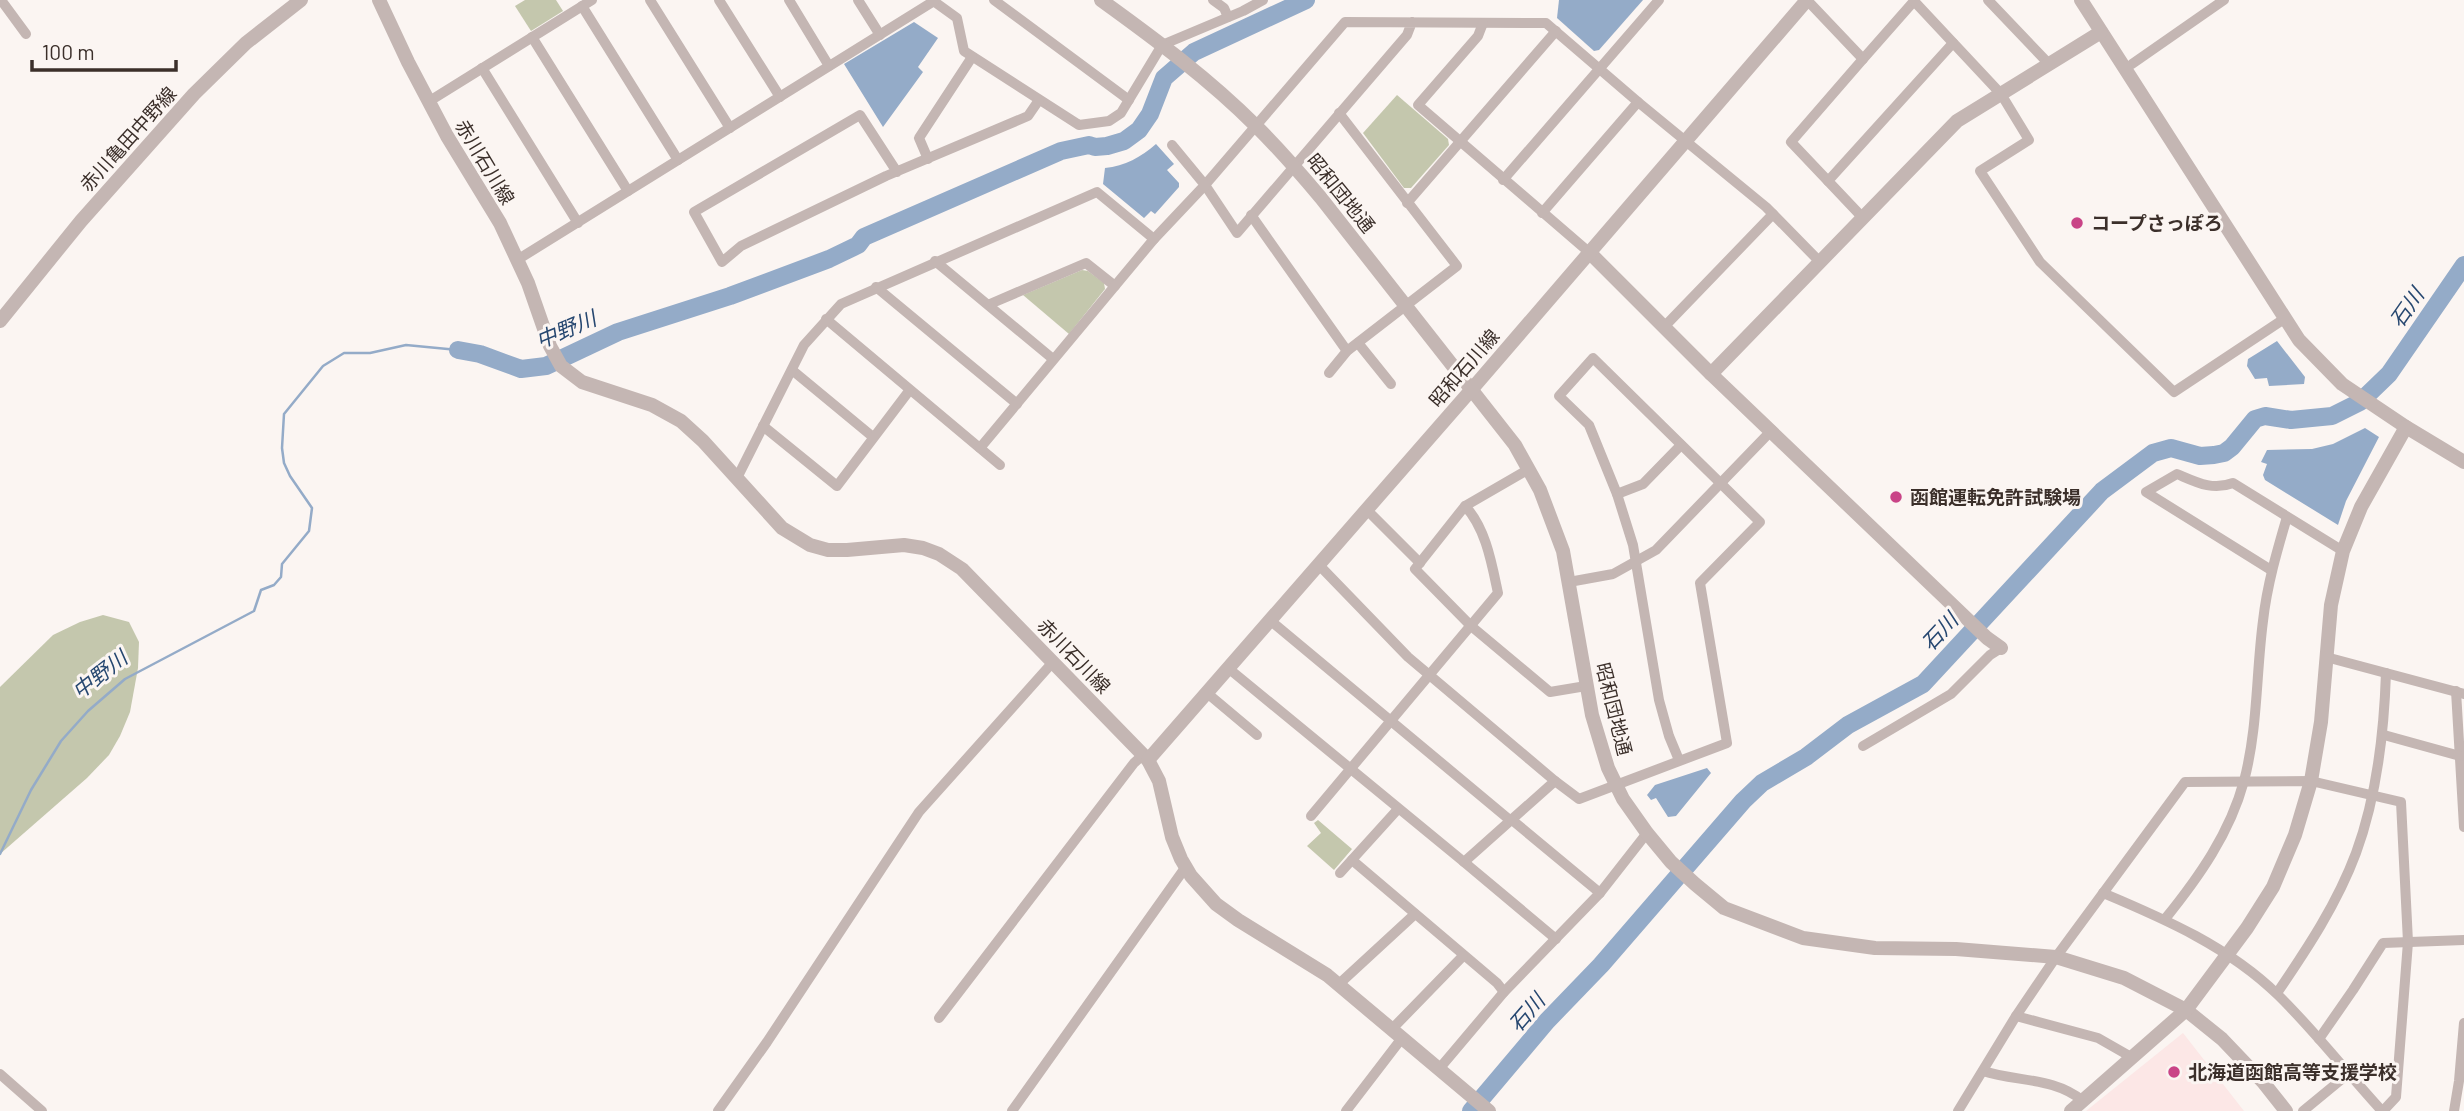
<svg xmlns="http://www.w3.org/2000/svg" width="2464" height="1111" viewBox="0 0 2464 1111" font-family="Barlow,'Noto Sans JP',sans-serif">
  <rect width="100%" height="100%" fill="#fbf5f2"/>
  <path fill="#fce7e6" d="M2183,1033L2244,1111H2086Z"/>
  <g fill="#c4c7ad">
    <path d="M525,0H556L563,11L531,31L515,6Z"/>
    <path d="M1397,95L1448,139L1449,145L1411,188H1404L1363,133Z"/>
    <path d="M1082,270L1088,271L1104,283L1105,289L1069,334L1023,295Z"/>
    <path d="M103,615L129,622L139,642L138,668L130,712L120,736L109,755L87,778L0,854V687L53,635L80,622Z"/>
    <path d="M1318,820L1352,849L1334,870L1307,846L1321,833L1314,823Z"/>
  </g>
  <g fill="#94abc8">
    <path d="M1559,0H1643L1599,50L1594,51L1557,18Z"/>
    <path d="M914,22L938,38L918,67L923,72L883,127L844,64Z"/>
    <path d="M1156,144L1174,164L1167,170L1179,183V187L1155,214L1151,211L1144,218L1103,184L1105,168C1125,166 1141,157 1156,144Z"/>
    <path d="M2277,341L2305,377L2304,384L2269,386L2267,378L2255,379L2247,366L2248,359Z"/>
    <path d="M2365,428L2379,437L2346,501L2338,525L2265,480L2263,475L2267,464L2261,462L2267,450L2312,449L2333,444Z"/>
    <path d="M1707,768L1711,773L1676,816L1668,817L1656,798L1651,800L1647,795L1655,785Z"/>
  </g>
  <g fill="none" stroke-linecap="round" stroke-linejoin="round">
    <path stroke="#94abc8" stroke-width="2.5" d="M0,854L31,790L61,741L88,711L125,679L254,611L261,590L274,585L281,577L282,564L309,531L312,508L290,476L284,463L282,448L284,414L323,366L344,353H370L406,345L458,350"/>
    <g stroke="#94abc8" stroke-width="18">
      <path d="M458,350L480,354L521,369L546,366L618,332L730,296L829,259L858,245L864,237L1061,151L1089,145L1095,147L1107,146L1124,141L1139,130L1150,114L1164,78L1194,52L1306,0"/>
      <path d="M1471,1111L1547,1021L1601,965L1743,801L1762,783L1806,757L1848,725L1923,684L2102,491L2153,453L2171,448L2200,456L2214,455L2224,453L2232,447L2255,419L2265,416L2291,420L2332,416L2360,402L2389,374L2464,265"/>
    </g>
    <g stroke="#c4b6b3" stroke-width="10">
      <path d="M1,0L26,34"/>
      <path d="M650,0L730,128"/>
      <path d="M719,0L780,97"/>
      <path d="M789,0L829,66"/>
      <path d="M858,0L880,35"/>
      <path d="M932,0L957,18L964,51L1079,125L1109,121L1121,113L1162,45L1243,11L1263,0"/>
      <path d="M994,0L1129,100"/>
      <path d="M1213,0L1224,8L1228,17"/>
      <path d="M1807,0L1863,59L1915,0"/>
      <path d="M1988,0L2049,64"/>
      <path d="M1914,1L2001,94L2029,140L1980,171L2040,262L2174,392L2284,319"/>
      <path d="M582,6L678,160"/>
      <path d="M1412,22L1407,35L1237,233L1205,185L1345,22L1546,23L1638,102L1766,207L1820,262"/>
      <path d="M1483,23L1478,36L1418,105L1590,253"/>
      <path d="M532,37L628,191"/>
      <path d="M2132,64L2224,0"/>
      <path d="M482,68L578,223"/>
      <path d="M428,102L592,0"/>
      <path d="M928,159L919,138L972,57"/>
      <path d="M897,172L860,115L694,212L722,262L741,246L886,176L1028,116L1039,100"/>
      <path d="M1503,180L1659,0"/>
      <path d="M1828,181L1791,142L1863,59"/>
      <path d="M1407,203L1556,31"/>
      <path d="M1542,213L1638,102"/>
      <path d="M1251,215L1347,351"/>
      <path d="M1863,218L1828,181L1953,43"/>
      <path d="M517,260L934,1"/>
      <path d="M935,261L1053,359"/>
      <path d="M876,287L1017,404"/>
      <path d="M990,304L1086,263L1115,286"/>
      <path d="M826,319L1000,465"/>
      <path d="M1664,327L1773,214"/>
      <path d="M1358,343L1391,384"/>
      <path d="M792,370L873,437"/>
      <path d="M1329,373L1347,351L1457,266L1339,113"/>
      <path d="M763,426L837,486L909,391"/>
      <path d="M980,448L1154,239L1205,185L1172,145"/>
      <path d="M737,478L804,345L841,304L1097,192L1154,239"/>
      <path d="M1617,494L1643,484L1681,445"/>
      <path d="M1465,506L1415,569L1471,626L1550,692L1586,686"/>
      <path d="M1372,515L1420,563"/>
      <path d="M2271,570L2146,492L2177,474C2196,482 2212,491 2233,483L2343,551"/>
      <path d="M1569,582L1613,574L1656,550L1772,430"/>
      <path d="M1271,621L1511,821"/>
      <path d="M2326,657L2464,694"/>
      <path d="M1228,668L1464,862L1555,781L1408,657L1318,564"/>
      <path d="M2456,691L2464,827"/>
      <path d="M1207,693L1257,735"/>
      <path d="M2384,735L2460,756"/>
      <path d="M1863,746L1951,694L1990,655L2001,648"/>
      <path d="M1555,781L1579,799L1727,743L1700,583L1760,522L1593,358L1559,396L1589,425L1617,494L1633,545L1659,700L1669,736L1679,760"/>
      <path d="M1311,816L1498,593C1492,565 1486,528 1465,506L1529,469"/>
      <path d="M1512,820L1600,893"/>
      <path d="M1352,860L1497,983L1504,992"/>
      <path d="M1464,862L1556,939"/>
      <path d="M1340,873L1398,809"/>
      <path d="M2103,893C2165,919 2229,947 2278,995C2315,1031 2347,1073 2382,1111"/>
      <path d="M2165,919C2199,877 2230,833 2244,781C2258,728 2256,674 2263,621C2267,585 2277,551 2287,517"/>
      <path d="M1339,984L1415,914"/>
      <path d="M2277,993C2307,949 2337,904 2356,853C2377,796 2384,734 2386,673"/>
      <path d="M2016,1016L2098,1038L2133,1058"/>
      <path d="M939,1018L1134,763L1143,755"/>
      <path d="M1392,1029L1463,956"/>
      <path d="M2319,1039L2353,990L2383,943L2464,940"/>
      <path d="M1439,1069L1504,992L1600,893L1647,833"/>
      <path d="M1983,1071C2017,1082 2054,1077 2083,1101"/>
      <path d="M0,1074L42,1111"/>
      <path d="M718,1111L767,1042L919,812L1053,662"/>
      <path d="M1012,1111L1185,868"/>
      <path d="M1346,1111L1402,1038"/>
      <path d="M1958,1111L2016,1016L2056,957L2185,782L2311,781L2401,802L2408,942L2396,1097L2383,1111"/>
      <path d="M2303,1111L2348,1074"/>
      <path d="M2454,1111L2459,1081L2464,1023"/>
    </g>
    <g stroke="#c4b6b3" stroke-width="14">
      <path d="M379,0L408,62L447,136L500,223L528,283L550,346L561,366L582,382L652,405L681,421L703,441L782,528L810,545L828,550H847L904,545L923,548L939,554L962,569L1148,760L1159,781L1172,837L1181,859L1191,876L1216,904L1238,920L1327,975L1489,1111"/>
      <path d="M1101,0C1155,39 1209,79 1256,126C1279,149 1300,173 1321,198L1515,445L1540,490L1563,551L1592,715L1608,768L1623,799L1647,833L1671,862L1695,884L1724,908L1803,938L1875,948L1956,949L2056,957L2124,978L2186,1010L2222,1039L2263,1082L2286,1111"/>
      <path d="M2081,0L2299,340L2342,384L2406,427L2464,462"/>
      <path d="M1590,253L1711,374L1987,638L2001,648"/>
      <path d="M0,321L81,221L194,94L246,43L301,0"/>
      <path d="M1711,374L1957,121L2101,32"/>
      <path d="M1148,760L1472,389L1807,0"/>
      <path d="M2071,1111L2186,1010L2247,928L2273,887L2295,835L2311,781L2321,722L2331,605L2343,551L2361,507L2406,427"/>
    </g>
  </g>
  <g fill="#c94487" stroke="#fbf5f2" stroke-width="2.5">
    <circle cx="2077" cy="223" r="7"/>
    <circle cx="1896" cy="497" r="7"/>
    <circle cx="2174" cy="1072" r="7"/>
  </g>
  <g text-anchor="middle" stroke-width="6" stroke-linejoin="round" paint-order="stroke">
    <g font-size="19" fill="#3b2f2a" stroke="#fbf5f2">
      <text transform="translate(128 139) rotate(-48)" y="7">赤川亀田中野線</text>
      <text transform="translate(485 162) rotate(59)" y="7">赤川石川線</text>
      <text transform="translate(1341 193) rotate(51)" y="7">昭和団地通</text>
      <text transform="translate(1464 368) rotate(-49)" y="7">昭和石川線</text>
      <text transform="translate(1074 656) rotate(46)" y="7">赤川石川線</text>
      <text transform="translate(1614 709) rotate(76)" y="7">昭和団地通</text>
    </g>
    <g font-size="19" font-weight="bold" fill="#3b2f2a" stroke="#fbf5f2" text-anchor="start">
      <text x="2091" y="230">コープさっぽろ</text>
      <text x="1910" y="504">函館運転免許試験場</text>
      <text x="2188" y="1079">北海道函館高等支援学校</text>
    </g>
    <g font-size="21" font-style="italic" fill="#264770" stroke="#fbf5f2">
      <text transform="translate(2407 308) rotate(-55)" y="7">石川</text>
      <text transform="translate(566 330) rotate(-23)" y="7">中野川</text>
      <text transform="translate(1940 632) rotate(-47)" y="7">石川</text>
      <text transform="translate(100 675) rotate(-38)" y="7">中野川</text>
      <text transform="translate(1527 1013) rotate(-49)" y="7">石川</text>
    </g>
  </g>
  <path d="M32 60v10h144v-10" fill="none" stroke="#3b2f2a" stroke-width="3.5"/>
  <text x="42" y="60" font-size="21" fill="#3b2f2a" stroke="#fbf5f2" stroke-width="5" paint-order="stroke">100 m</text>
</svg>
